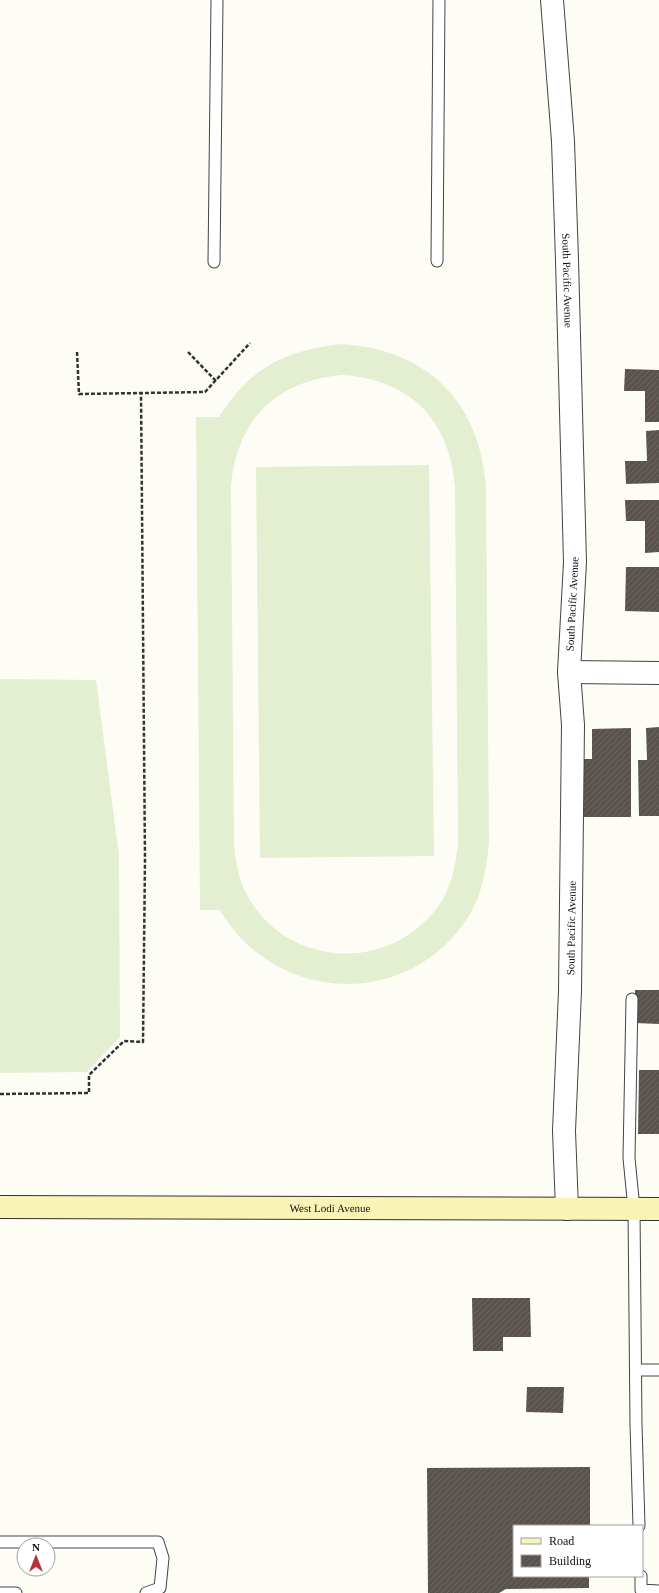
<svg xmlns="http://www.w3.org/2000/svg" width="659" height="1593" viewBox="0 0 659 1593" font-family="'Times New Roman',serif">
  <defs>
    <pattern id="building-hatch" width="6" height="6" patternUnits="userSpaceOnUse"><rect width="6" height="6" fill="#59524e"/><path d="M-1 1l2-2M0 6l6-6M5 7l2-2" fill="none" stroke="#6c6663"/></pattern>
  </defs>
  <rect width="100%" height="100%" fill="#fefdf5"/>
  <g fill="#e4efd1" fill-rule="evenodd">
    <path d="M342,344C428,350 479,401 486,486L489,841C487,866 483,892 470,914C412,1010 276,1006 220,910H200L196,417H219C250,368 285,350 342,344ZM343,375C410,380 449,419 455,486L458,841C456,868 450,894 432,914C377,978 272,962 241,882C237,869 235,856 234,843L231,487C236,421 276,380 343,375Z"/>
    <path d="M429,465L434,856L260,858L256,467Z"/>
    <path d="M0,679L96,680L119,855L120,1037L87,1072L0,1073Z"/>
  </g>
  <g fill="url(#building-hatch)">
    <path d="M625,369L659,370V422H645V391H624Z"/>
    <path d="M659,430V483L626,484L625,461H647L646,431Z"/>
    <path d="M625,500H659V552L645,553V521H626Z"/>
    <path d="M626,567H659V612L625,611Z"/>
    <path d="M659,727V816H639L638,760H647L646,728Z"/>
    <path d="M631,728V817H584V759H592V729Z"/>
    <path d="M635,990H659V1024L635,1023Z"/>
    <path d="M639,1070H659V1134H638Z"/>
    <path d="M472,1298H530L531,1337H503V1351H473Z"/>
    <path d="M527,1387H564L563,1413L526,1412Z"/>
    <path d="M590,1467V1526H514V1576H589V1588L506,1589L499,1593H428L427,1468Z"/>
  </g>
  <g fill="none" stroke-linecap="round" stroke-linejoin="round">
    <g stroke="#444" stroke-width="13">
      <g id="service">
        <path d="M437,261L439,0"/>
        <path d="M214,262L217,0"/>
        <path d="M632,999L629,1158L634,1209L636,1424L639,1526"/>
        <path d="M636,1370H659"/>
        <path d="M0,1542H158L163,1558L160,1588L146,1593"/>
        <path d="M641,1576V1590L659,1591"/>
        <path d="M0,1593H16"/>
      </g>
    </g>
    <g stroke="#444" stroke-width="24">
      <g id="minor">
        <path id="s1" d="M552,0L563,141L567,260L575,562L569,672L573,725L570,991L564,1131L567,1209"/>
        <path d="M569,672L659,673"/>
      </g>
    </g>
    <g stroke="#333" stroke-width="24">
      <g id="secondary">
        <path id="s2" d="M0,1207L659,1209"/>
      </g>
    </g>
    <g stroke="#333" stroke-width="2.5" stroke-dasharray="4 2" stroke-linecap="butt">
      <path d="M77,352L79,394L205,392L250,343"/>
      <path d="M188,352L216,381"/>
      <path d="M0,1094L89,1093V1075L124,1041L143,1042L145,859L141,393"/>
    </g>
    <use href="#service" stroke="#fff" stroke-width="11"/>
    <use href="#minor" stroke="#fff" stroke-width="22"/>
    <use href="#secondary" stroke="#f9f3b6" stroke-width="22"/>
  </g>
  <g text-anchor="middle" stroke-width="4" stroke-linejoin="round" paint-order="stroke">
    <g font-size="11" fill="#111" stroke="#fff">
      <text dy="4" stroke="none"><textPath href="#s1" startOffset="281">South Pacific Avenue</textPath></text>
      <text transform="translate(572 604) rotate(-87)" y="4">South Pacific Avenue</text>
      <text transform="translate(571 928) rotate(-89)" y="4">South Pacific Avenue</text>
      <text dy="4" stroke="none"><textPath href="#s2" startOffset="330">West Lodi Avenue</textPath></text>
    </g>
  </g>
  <rect x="513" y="1525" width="130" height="52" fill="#ffffff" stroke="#a0a0a0"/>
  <rect x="521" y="1538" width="20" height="6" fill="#f9f3b6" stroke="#a0a0a0"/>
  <text x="549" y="1545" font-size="12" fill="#111111">Road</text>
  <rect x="521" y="1555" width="20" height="12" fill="url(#building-hatch)" stroke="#a0a0a0"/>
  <text x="549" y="1565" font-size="12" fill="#111111">Building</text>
  <g transform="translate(36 1557)"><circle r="19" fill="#ffffff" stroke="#a0a0a0"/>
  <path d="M0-3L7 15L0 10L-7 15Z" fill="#b83236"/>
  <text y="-6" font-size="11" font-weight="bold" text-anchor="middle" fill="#111111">N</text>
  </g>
</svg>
